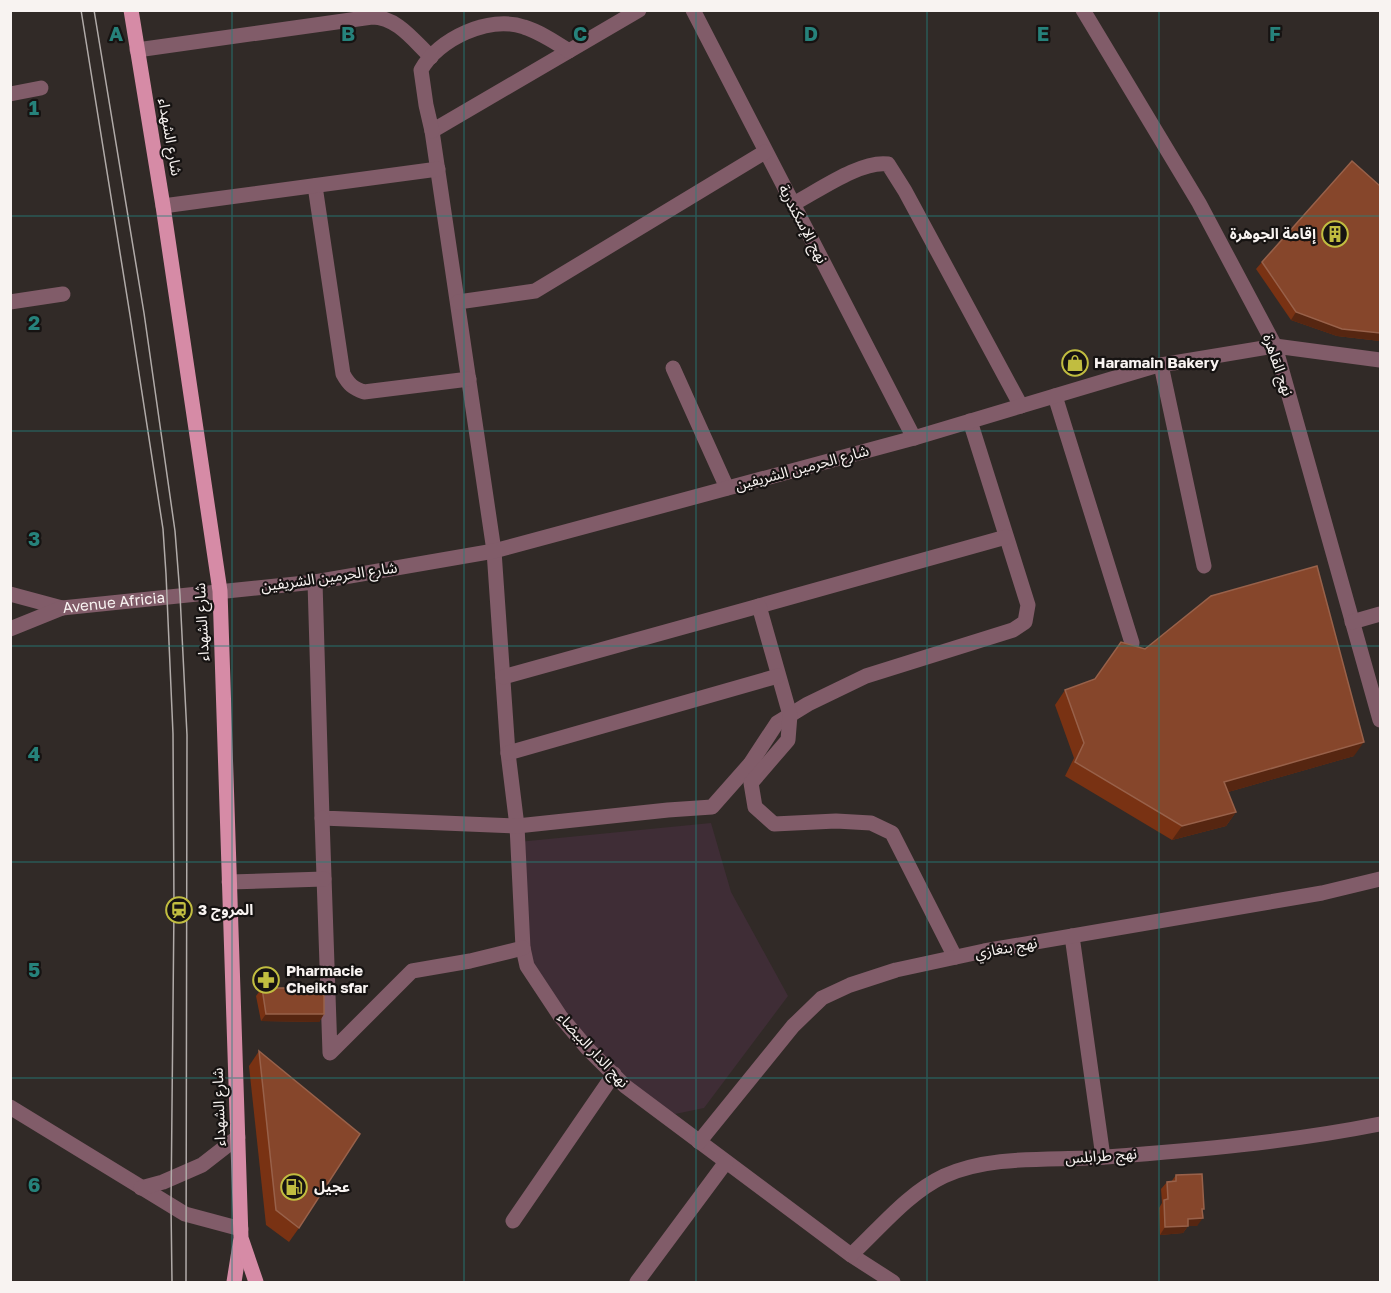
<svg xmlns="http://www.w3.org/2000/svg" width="1391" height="1293" viewBox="0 0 1391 1293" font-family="'Golos Text','Noto Sans Arabic',sans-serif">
  <rect width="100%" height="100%" fill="#312a27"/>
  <path fill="#3f2d36" d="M711,823L731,892L788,996L704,1108L675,1114L648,1097L578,1034L527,954L518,842Z"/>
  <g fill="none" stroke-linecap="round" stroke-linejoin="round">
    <g stroke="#815c69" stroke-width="15">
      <path d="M639,10L432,131L494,551L508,753L517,826L523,948L527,966L560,1016L587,1048L625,1086L851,1255L893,1282"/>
      <path d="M693,10L914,438"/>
      <path d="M1083,10L1199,203L1275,346L1380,720"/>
      <path d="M137,50L372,17C397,17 414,41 431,57"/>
      <path d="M10,94L41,88"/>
      <path d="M432,131L426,105L421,70C438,39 489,15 524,27C540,32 555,42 569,51"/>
      <path d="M315,186L343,374C349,385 353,388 364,392L469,379"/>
      <path d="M793,204C818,191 861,160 888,164L905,191L1021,406"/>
      <path d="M163,206L438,169"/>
      <path d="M10,302L63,294"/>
      <path d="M458,302L535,291L765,152"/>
      <path d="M1161,365L1204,566"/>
      <path d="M673,368L727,488"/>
      <path d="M1055,396L1132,643"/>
      <path d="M315,582L322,818L517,826L668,810L712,807L750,764L777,723L808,704L866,676L1013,630L1025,622L1028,605L970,421"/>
      <path id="s1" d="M10,594L62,608L315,582L494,551L914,438L1155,366L1275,346L1380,360"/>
      <path d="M759,606L1006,537"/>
      <path d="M1352,622L1380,614"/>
      <path d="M10,629L62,608"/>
      <path d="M503,677L759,606L790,715L788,740L751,783L755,807L774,824L836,821L871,823L892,833L955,957"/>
      <path d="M508,753L778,676"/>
      <path d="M322,818L330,1053L412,971L470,961L523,948"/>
      <path d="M229,882L324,879"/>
      <path d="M1072,936L1103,1157"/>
      <path d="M10,1107L185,1214L241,1229"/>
      <path d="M699,1142L793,1026L822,998L850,985L896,970L984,951L1322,893L1380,879"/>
      <path d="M141,1188L163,1182L202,1165L238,1137"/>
      <path d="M513,1221L614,1074"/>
      <path d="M851,1255C880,1228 908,1193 944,1176C992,1154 1054,1161 1106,1157C1197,1150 1290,1142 1380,1124"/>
      <path d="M637,1282L726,1162"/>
    </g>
    <g stroke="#d68ba6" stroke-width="15">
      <path d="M131,10L163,206L220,591L241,1238L234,1282"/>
      <path d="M242,1241L256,1282"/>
    </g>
    <g stroke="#b1aba9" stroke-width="1.5">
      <path d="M81,10L130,315L163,529L166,574L173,734L174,907L171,1206L172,1282"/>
      <path d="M94,10L144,313L175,531L180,595L187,735L186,1282"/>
    </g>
  </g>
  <g fill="#793213">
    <path d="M1380,186V341L1337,336L1291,320L1256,269L1262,262Z"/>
    <path d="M1065,690L1354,756L1228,792L1236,812L1226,826L1172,840L1065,776L1074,758L1055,705Z"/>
    <path d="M262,988L324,1014L319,1022L261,1021L256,996Z"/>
    <path d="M259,1051L299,1228L289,1242L266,1225L249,1066Z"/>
    <path d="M1176,1175L1202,1211L1197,1226H1188L1183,1233L1160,1235L1159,1208L1162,1203L1161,1189L1167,1182H1171Z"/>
  </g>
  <g fill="#562611">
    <path d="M1296,312L1380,333V341L1337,336L1291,320Z"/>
    <path d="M1364,742L1354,756L1214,796L1224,782Z"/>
    <path d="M1236,812L1226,826L1172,840L1182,826Z"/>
    <path d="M266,1014H324L319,1022L261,1021Z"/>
    <path d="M1203,1218L1197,1226H1188L1183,1233L1160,1235L1165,1227L1188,1219Z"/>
  </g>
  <g fill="#86462b" stroke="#98614a" stroke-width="1.5">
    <path d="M1352,161L1380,186V333L1342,329L1296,312L1262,262Z"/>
    <path d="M1317,566L1364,742L1224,782L1236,812L1182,826L1075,762L1084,743L1065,690L1095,679L1121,642L1145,649L1211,596Z"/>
    <path d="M262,988H324V1014H266Z"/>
    <path d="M259,1051L360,1134L299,1228L276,1210Z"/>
    <path d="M1202,1174L1204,1209H1202L1203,1218L1188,1219V1226L1165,1227L1164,1200L1168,1199L1167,1182L1176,1181V1175Z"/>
  </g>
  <path fill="none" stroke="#26827b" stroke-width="1.5" stroke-opacity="0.55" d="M232,10V1282M464,10V1282M696,10V1282M927,10V1282M1159,10V1282M10,216H1380M10,431H1380M10,646H1380M10,862H1380M10,1078H1380"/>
  <defs>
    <g id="building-ring" transform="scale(1.35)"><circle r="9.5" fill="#161312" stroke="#c1bd40" stroke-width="1.5"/><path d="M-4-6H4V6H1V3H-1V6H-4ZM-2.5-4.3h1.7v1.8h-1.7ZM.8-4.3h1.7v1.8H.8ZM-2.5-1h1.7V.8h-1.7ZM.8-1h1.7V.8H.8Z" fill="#c1bd40"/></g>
    <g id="shop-ring" transform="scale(1.35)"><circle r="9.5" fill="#161312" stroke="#c1bd40" stroke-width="1.5"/><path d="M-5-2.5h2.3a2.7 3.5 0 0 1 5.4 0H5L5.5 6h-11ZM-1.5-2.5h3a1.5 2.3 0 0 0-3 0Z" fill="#c1bd40"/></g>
    <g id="station-ring" transform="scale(1.35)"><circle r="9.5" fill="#161312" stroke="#c1bd40" stroke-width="1.5"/><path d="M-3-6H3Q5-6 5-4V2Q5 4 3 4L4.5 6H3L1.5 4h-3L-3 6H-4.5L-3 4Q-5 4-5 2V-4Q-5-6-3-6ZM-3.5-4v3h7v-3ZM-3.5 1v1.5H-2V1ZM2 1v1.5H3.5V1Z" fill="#c1bd40"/></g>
    <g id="pharmacy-ring" transform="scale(1.35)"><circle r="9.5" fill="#161312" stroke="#c1bd40" stroke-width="1.5"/><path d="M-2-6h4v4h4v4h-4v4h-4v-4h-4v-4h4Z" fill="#c1bd40"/></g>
    <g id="fuel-ring" transform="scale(1.35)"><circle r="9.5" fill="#161312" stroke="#c1bd40" stroke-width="1.5"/><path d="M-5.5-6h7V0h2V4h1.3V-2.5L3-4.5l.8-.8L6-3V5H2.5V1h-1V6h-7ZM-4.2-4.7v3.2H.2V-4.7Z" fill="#c1bd40"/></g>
  </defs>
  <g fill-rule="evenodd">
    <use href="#building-ring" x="1335" y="234"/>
    <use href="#shop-ring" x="1075" y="363"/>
    <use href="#station-ring" x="179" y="910"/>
    <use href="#pharmacy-ring" x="266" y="980"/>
    <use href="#fuel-ring" x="294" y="1187"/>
  </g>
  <g text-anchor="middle" stroke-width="4.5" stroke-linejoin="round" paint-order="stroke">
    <g font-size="15" fill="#f8f3f1" stroke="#161312">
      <text transform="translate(170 137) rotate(80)" y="5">شارع الشهداء</text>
      <text transform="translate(803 224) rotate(62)" y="5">نهج الإسكندرية</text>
      <text transform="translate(1278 365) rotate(71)" y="5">نهج القاهرة</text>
      <text transform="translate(802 468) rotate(-15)" y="5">شارع الحرمين الشريفين</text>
      <text transform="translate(329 577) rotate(-8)" y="5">شارع الحرمين الشريفين</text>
      <text dy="5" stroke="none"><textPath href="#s1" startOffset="106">Avenue Africia</textPath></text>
      <text transform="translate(202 622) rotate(-93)" y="5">شارع الشهداء</text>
      <text transform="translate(1006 948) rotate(-10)" y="5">نهج بنغازي</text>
      <text transform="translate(593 1050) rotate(47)" y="5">نهج الدار البيضاء</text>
      <text transform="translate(219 1107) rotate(-92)" y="5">شارع الشهداء</text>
      <text transform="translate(1101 1156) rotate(-4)" y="5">نهج طرابلس</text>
    </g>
    <g font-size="15" font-weight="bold" fill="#f8f3f1" stroke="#161312" text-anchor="start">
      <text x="1316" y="239" text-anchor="end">إقامة الجوهرة</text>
      <text x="1094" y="368">Haramain Bakery</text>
      <text x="198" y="915">المروج 3</text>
      <text x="286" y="976">Pharmacie<tspan x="286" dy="17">Cheikh sfar</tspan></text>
      <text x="314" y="1192">عجيل</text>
    </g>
  </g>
  <g font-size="20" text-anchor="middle" font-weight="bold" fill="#26827b" stroke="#161312" stroke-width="4.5" stroke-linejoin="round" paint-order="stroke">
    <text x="116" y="41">A</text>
    <text x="348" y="41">B</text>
    <text x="580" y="41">C</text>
    <text x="811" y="41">D</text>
    <text x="1043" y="41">E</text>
    <text x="1275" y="41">F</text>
    <text x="34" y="115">1</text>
    <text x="34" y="330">2</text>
    <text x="34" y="546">3</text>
    <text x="34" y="761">4</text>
    <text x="34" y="977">5</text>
    <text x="34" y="1192">6</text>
  </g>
  <rect width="1391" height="1293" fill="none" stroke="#f8f3f1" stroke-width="24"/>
</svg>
